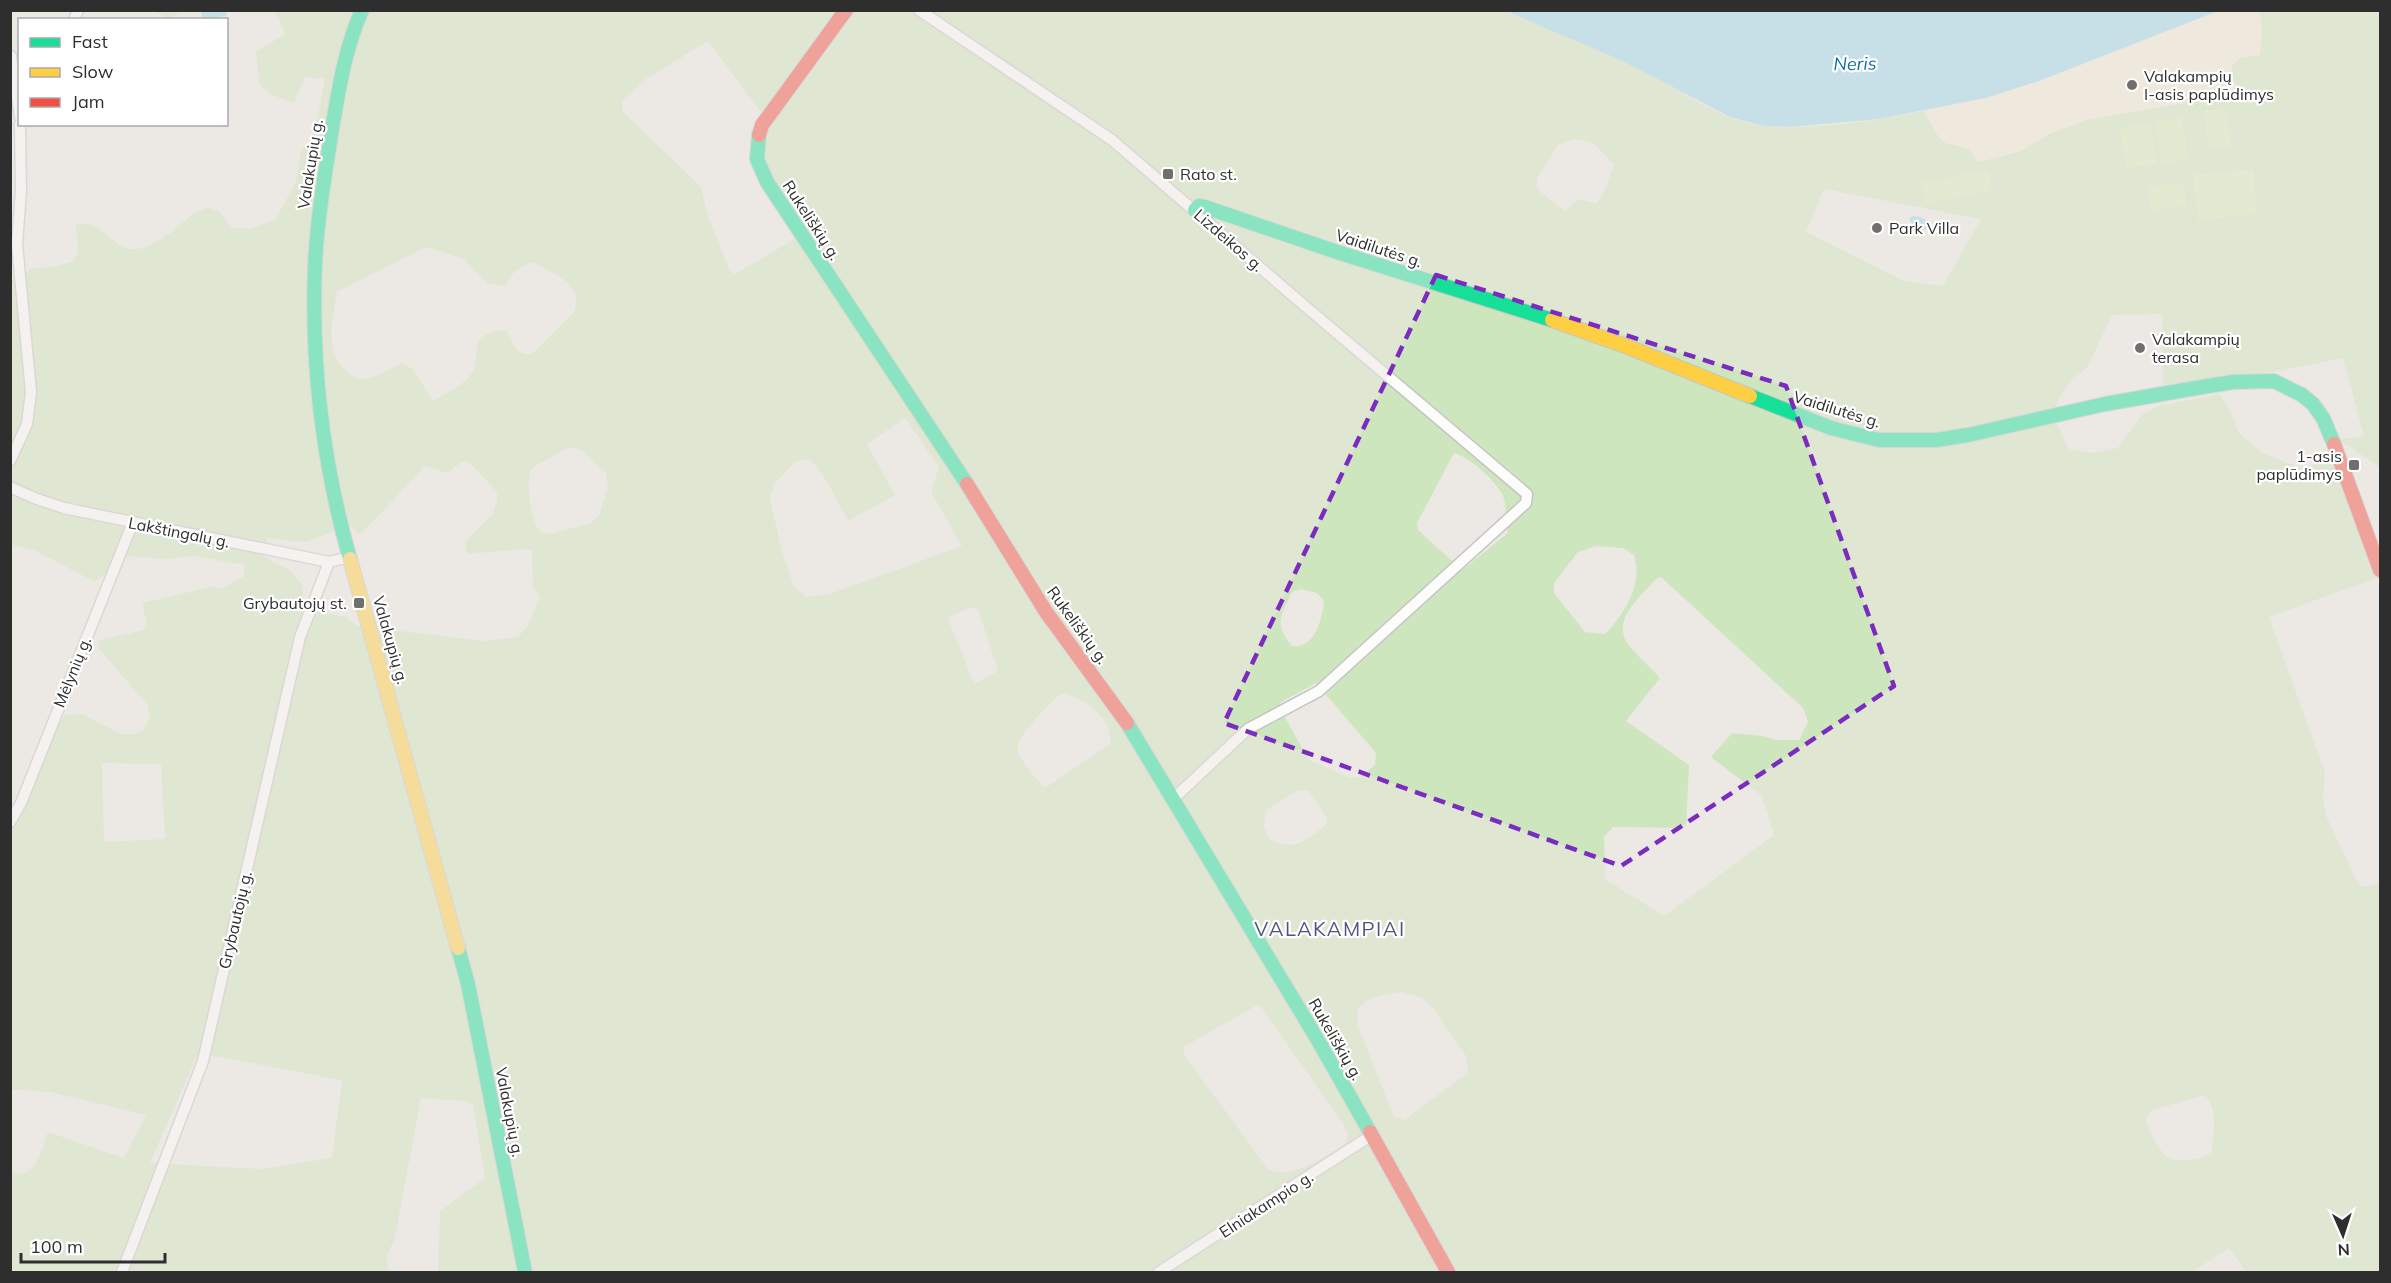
<svg xmlns="http://www.w3.org/2000/svg" width="2391" height="1283" viewBox="0 0 2391 1283" font-family="Mulish,sans-serif">
  <rect width="100%" height="100%" fill="#ece8e4"/>
  <g fill="#cee6be" fill-rule="evenodd">
    <path d="M142,11L179,10V11L177,14L169,19L156,12Z"/>
    <path d="M275,11H1506C1553,31 1602,50 1648,73C1686,93 1721,121 1765,126C1817,131 1873,120 1924,111L1938,136L1945,143L1970,149L1979,162L2021,151L2049,134L2086,120L2241,93L2230,76L2232,64L2241,58L2262,32L2260,11H2380V467L2339,440L2364,436L2343,358L2273,372L2163,390L2162,314L2112,315L2087,368L2069,382L2057,402L2055,420L2069,449L2093,453L2118,448L2143,414L2159,406L2219,394L2228,406L2238,432L2262,453L2298,467L2335,462L2377,578L2269,617L2325,773L2323,797L2327,818L2358,883L2363,887L2380,883V1272H2246L2229,1248L2192,1272H438L440,1211L485,1178L473,1105L467,1101L421,1098L394,1242C387,1251 384,1262 390,1272H11V1172C36,1182 41,1150 48,1132L124,1158L146,1115L50,1092L11,1089V824H17L59,723L66,715L82,714L121,734H136L144,729L150,718L147,704L99,649V640L144,630L147,624L142,603L211,587L223,588L243,577L245,565L194,556L167,559L127,556L95,582L38,552L11,544L10,486L12,483L10,481L11,280L23,276L30,269L58,266L74,261L78,252L76,225C106,217 111,256 143,248C152,245 163,238 172,232C192,216 211,190 230,227L249,229L275,220L296,182L301,152L314,138L325,79L305,77L294,103L270,94L260,86L256,52L285,34ZM708,41L760,111L774,117L765,136L762,163L805,233L735,274L730,271L707,213L701,187L622,111V101L646,79ZM1574,139L1593,143L1614,164L1608,183L1597,204L1579,199L1565,211L1537,189V178L1558,145ZM1824,189L1981,219L1943,286L1904,281L1806,232ZM427,247L464,259L487,283L504,286L514,272L531,262C552,274 585,282 574,312L532,354C515,356 513,342 506,330C463,334 484,354 472,373C463,386 447,393 433,401L413,369L402,363C391,368 375,379 363,379C356,379 352,376 347,371C323,352 333,317 337,292ZM905,418L939,467L931,492L962,546L830,594L807,597L794,587L782,551L770,499L775,483L796,461L808,459C825,471 837,502 848,521L895,495L867,444ZM568,448L580,449L606,473L608,486L599,515L591,523L551,534L541,532C530,524 527,485 530,471L535,466ZM1454,453C1469,456 1497,482 1503,496C1507,507 1506,522 1508,533L1462,570L1418,530L1417,523ZM463,461L470,463L497,492V500L493,514L465,542L467,554L524,549L532,551L533,585L540,597L528,625L518,637L484,641L358,626L346,617L317,612L304,599L301,583L292,572L263,556L267,538L304,542L351,526L358,534L364,531L425,466L447,473ZM1596,546L1623,548L1634,555C1643,585 1625,613 1605,634L1585,632L1554,593V583L1578,552ZM1661,577L1803,708L1808,722L1799,740H1775L1763,736L1732,733L1711,757L1762,796L1774,835L1664,916L1605,879L1604,837L1613,827L1686,828L1689,765L1626,721L1660,678C1652,669 1629,648 1625,639C1615,616 1643,594 1656,579ZM1301,589L1317,593L1324,601C1322,620 1315,649 1292,646C1273,623 1281,616 1292,592ZM974,607L978,609L998,671L974,684L949,621V616ZM1316,683L1376,753L1375,765L1358,778L1348,777L1309,760L1279,707L1281,702ZM1065,693C1088,701 1113,718 1110,744L1048,786L1043,787C1036,778 1021,761 1018,752C1013,737 1048,707 1058,696ZM102,763L161,764L165,839L104,842ZM1299,790L1309,791L1327,818V824C1306,840 1296,853 1269,839L1264,825L1266,810ZM1401,992L1421,997L1433,1008L1466,1056L1468,1073L1404,1120L1394,1117L1358,1026L1357,1010C1369,995 1383,995 1401,992ZM1259,1004L1344,1125L1348,1137L1344,1145C1321,1158 1296,1179 1269,1170L1183,1054L1185,1046ZM198,1053L342,1080L332,1158L262,1169L150,1163ZM2204,1095C2219,1107 2213,1134 2212,1151C2206,1160 2178,1163 2168,1158C2162,1155 2148,1130 2147,1122C2146,1116 2150,1113 2153,1110Z"/>
  </g>
  <path fill="#f0ead3" d="M2218,11H2260L2262,32L2260,55L2241,58L2232,65C2230,77 2232,85 2242,93L2086,120L2049,134L2021,151L1978,162L1969,149L1945,142L1938,136L1924,111C2028,94 2120,44 2218,11Z"/>
  <g fill="#d9eabb">
    <path d="M2227,109L2230,146L2208,148L2204,111Z"/>
    <path d="M2182,118L2188,159L2161,163L2155,122Z"/>
    <path d="M2151,123L2157,164L2126,168L2120,128Z"/>
    <path d="M2253,169L2257,214L2198,220L2193,175Z"/>
    <path d="M1987,170L1992,190L1926,204L1922,183Z"/>
    <path d="M2184,183L2186,206L2150,210L2148,186Z"/>
  </g>
  <g fill="#99d6ec">
    <path d="M227,10L226,16L204,19L201,15L202,11Z"/>
    <path d="M1506,11H2218L2039,81L1986,98L1878,119L1790,127L1764,126L1730,117L1623,61Z"/>
    <path d="M1913,216C1920,216 1930,220 1930,228L1922,230L1918,226L1912,224L1909,218Z"/>
  </g>
  <g fill="none" stroke-linecap="round" stroke-linejoin="round">
    <g stroke="#c5c4c5" stroke-width="13">
      <g id="street">
        <path d="M919,10L1112,140L1299,301L1527,494L1526,503L1319,691L1248,729L1172,800"/>
        <path d="M74,20L78,10"/>
        <path d="M11,56L20,117"/>
        <path d="M10,461L27,424L31,392L17,244L21,191L20,124"/>
        <path d="M10,487L34,498L64,508L329,562L350,557"/>
        <path d="M10,822L21,803L133,522"/>
        <path d="M122,1272L203,1061L300,637L329,562"/>
        <path d="M1159,1272L1372,1135"/>
      </g>
    </g>
    <g stroke="#c5c4c5" stroke-width="16">
      <g id="fast">
        <path d="M759,135L757,159L767,182L967,484"/>
        <path d="M1195,210L1199,206L1205,207L1334,251L1552,320"/>
        <path d="M1750,396L1831,428L1879,440H1936L1968,435L2105,404L2196,388L2233,382L2274,381L2302,395L2313,404L2323,418L2334,444"/>
        <path d="M350,559C323,464 311,364 315,265C317,220 325,174 332,129C339,89 345,48 362,10"/>
        <path d="M1127,723L1319,1042L1370,1132"/>
        <path d="M458,948L468,984L525,1272"/>
      </g>
    </g>
    <g stroke="#c5c4c5" stroke-width="16">
      <g id="slow">
        <path d="M1552,320L1628,347L1750,396"/>
        <path d="M350,559L458,948"/>
      </g>
    </g>
    <g stroke="#c5c4c5" stroke-width="16">
      <g id="jam">
        <path d="M759,135L762,125L846,10"/>
        <path d="M2334,444L2380,570"/>
        <path d="M967,484L1046,612L1127,723"/>
        <path d="M1370,1132L1448,1272"/>
      </g>
    </g>
    <use href="#street" stroke="#fcfcfb" stroke-width="10"/>
    <use href="#fast" stroke="#16e098" stroke-width="14"/>
    <use href="#slow" stroke="#ffcf43" stroke-width="14"/>
    <use href="#jam" stroke="#f24e42" stroke-width="14"/>
  </g>
  <path d="M0 0H2391V1283H0ZM1436,275L1786,386L1894,686L1621,866L1224,723Z" fill="#ece8e4" fill-opacity=".55" fill-rule="evenodd"/>
  <path fill="none" stroke="#7b2cbf" stroke-width="4.5" stroke-dasharray="12 8" stroke-linejoin="round" d="M1436,275L1786,386L1894,686L1621,866L1224,723Z"/>
  <g fill="#706f6e" stroke="#fff" stroke-width="2">
    <circle cx="2132" cy="85" r="6"/>
    <rect x="1162" y="168" width="12" height="12" rx="3"/>
    <circle cx="1877" cy="228" r="6"/>
    <circle cx="2140" cy="348" r="6"/>
    <rect x="2348" y="459" width="12" height="12" rx="3"/>
    <rect x="353" y="597" width="12" height="12" rx="3"/>
  </g>
  <g text-anchor="middle" stroke-width="4.5" stroke-linejoin="round" paint-order="stroke">
    <g font-size="16" fill="#2e2e2e" stroke="#fff" text-anchor="start">
      <text x="2144" y="82">Valakampių<tspan x="2144" dy="18">I-asis paplūdimys</tspan></text>
      <text x="1180" y="180">Rato st.</text>
      <text x="1889" y="234">Park Villa</text>
      <text x="2152" y="345">Valakampių<tspan x="2152" dy="18">terasa</tspan></text>
      <text x="2342" y="462" text-anchor="end">1-asis<tspan x="2342" dy="18">paplūdimys</tspan></text>
      <text x="347" y="609" text-anchor="end">Grybautojų st.</text>
    </g>
    <g font-size="16" fill="#2e2e2e" stroke="#fff">
      <text transform="translate(310 164) rotate(-81)" y="6">Valakupių g.</text>
      <text transform="translate(812 220) rotate(57)" y="6">Rukeliškių g.</text>
      <text transform="translate(1229 240) rotate(41)" y="6">Lizdeikos g.</text>
      <text transform="translate(1379 248) rotate(18)" y="6">Vaidilutės g.</text>
      <text transform="translate(1837 409) rotate(17)" y="6">Vaidilutės g.</text>
      <text transform="translate(179 532) rotate(11)" y="6">Lakštingalų g.</text>
      <text transform="translate(1078 625) rotate(54)" y="6">Rukeliškių g.</text>
      <text transform="translate(391 640) rotate(74)" y="6">Valakupių g.</text>
      <text transform="translate(72 672) rotate(-68)" y="6">Mėlynių g.</text>
      <text transform="translate(235 920) rotate(-77)" y="6">Grybautojų g.</text>
      <text transform="translate(1336 1039) rotate(60)" y="6">Rukeliškių g.</text>
      <text transform="translate(510 1112) rotate(79)" y="6">Valakupių g.</text>
      <text transform="translate(1266 1204) rotate(-33)" y="6">Elniakampio g.</text>
    </g>
    <g font-size="18" font-style="italic" fill="#0d6fa3" stroke="#fff">
      <text transform="translate(1855 64) rotate(-1)" y="6">Neris</text>
    </g>
    <g font-size="20" letter-spacing="1.5" fill="#4d5680" stroke="#fff">
      <text x="1330" y="936">VALAKAMPIAI</text>
    </g>
  </g>
  <rect width="2391" height="1283" fill="none" stroke="#2e2e2e" stroke-width="24"/>
  <rect x="18" y="18" width="210" height="108" fill="#ffffff" stroke="#ababab" stroke-width="1.5"/>
  <rect x="30" y="38" width="30" height="9" fill="#16e098" stroke="#ababab" stroke-width="1.5"/>
  <text x="72" y="48" font-size="18" fill="#2e2e2e">Fast</text>
  <rect x="30" y="68" width="30" height="9" fill="#ffcf43" stroke="#ababab" stroke-width="1.5"/>
  <text x="72" y="78" font-size="18" fill="#2e2e2e">Slow</text>
  <rect x="30" y="98" width="30" height="9" fill="#f24e42" stroke="#ababab" stroke-width="1.5"/>
  <text x="72" y="108" font-size="18" fill="#2e2e2e">Jam</text>
  <g transform="translate(2343 1235) rotate(177)" stroke="#ffffff" stroke-width="4.5" paint-order="stroke">
  <path d="M0-4.5L10 22L0 15L-10 22Z" fill="#2e2e2e"/>
  <text y="-9" font-size="16" font-weight="bold" text-anchor="middle" fill="#2e2e2e">N</text>
  </g>
  <path d="M21 1253v9h144v-9" fill="none" stroke="#2e2e2e" stroke-width="3"/>
  <text x="30" y="1253" font-size="18" fill="#2e2e2e" stroke="#ffffff" stroke-width="4.5" paint-order="stroke">100 m</text>
</svg>
